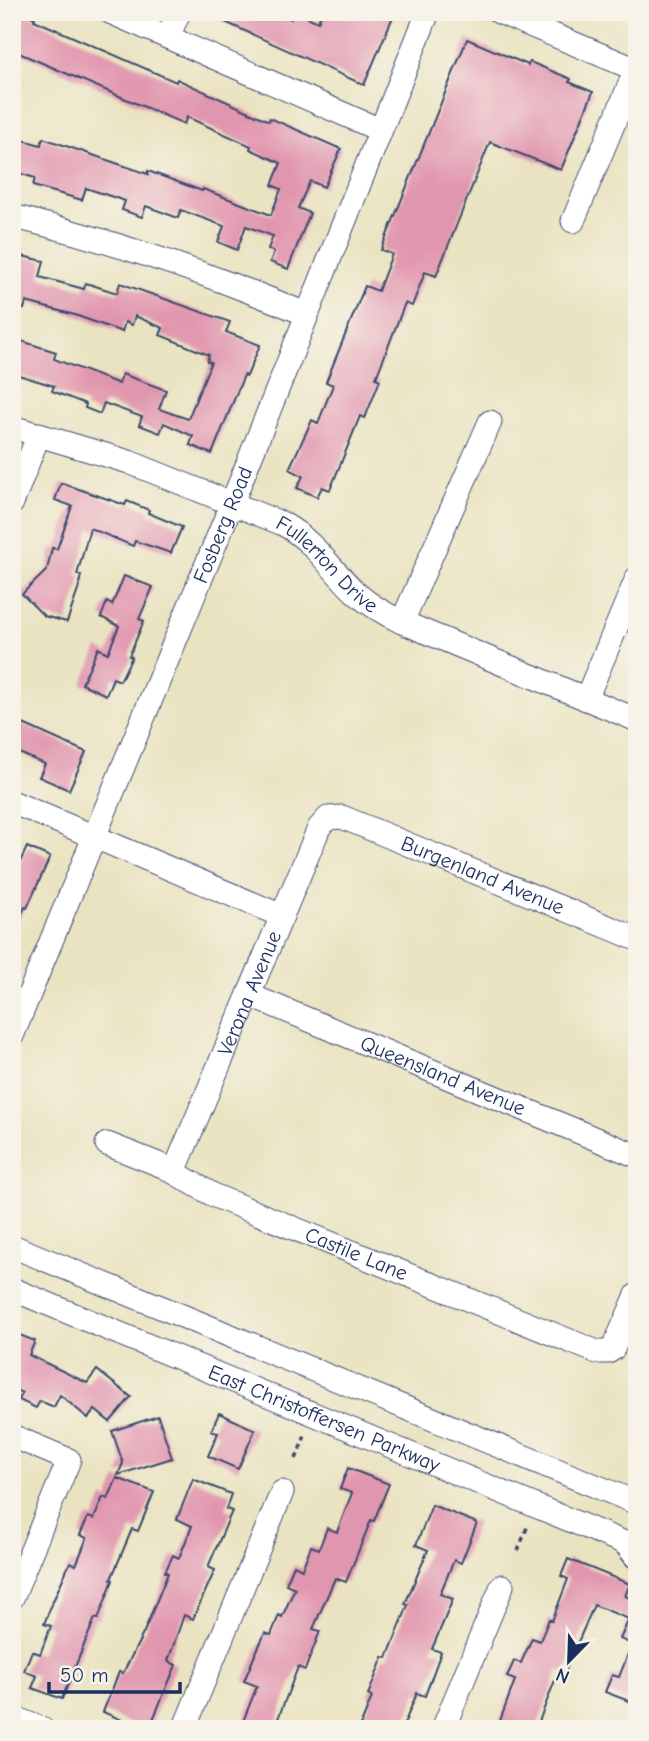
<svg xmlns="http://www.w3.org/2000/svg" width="649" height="1741" viewBox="0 0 649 1741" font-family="'Comic Neue',sans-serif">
  <rect width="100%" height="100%" fill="#f7f3e8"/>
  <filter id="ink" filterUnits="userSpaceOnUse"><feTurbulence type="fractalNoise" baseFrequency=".0143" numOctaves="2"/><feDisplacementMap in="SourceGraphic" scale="14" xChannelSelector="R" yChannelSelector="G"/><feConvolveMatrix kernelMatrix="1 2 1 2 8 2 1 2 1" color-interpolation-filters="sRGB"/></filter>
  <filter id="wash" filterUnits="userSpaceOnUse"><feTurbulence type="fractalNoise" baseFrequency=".00686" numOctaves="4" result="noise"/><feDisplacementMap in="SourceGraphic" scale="28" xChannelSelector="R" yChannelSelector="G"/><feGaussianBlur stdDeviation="1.57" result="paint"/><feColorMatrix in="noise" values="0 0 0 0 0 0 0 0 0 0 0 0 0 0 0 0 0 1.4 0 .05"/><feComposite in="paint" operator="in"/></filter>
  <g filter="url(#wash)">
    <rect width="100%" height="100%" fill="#eae3c1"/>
    <g id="blocks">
      <g fill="#e196af">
        <path d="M12,12H22L35,18L34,20L176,82L177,79L269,121L270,118L341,149L324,187L310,181L298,208L310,213L288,269L270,262L274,252L268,249L273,236L246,226L237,250L218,242L224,226L181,210L178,218L146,206L142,217L122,210L125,201L86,188L82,200L33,186L35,178L12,171V137L41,145L43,138L148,174V171L202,191L203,189L271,215L281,189L272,185L281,163L250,149L251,146L187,117L184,124L12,50Z"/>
        <path d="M203,12H276L291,19L294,12H296L318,22L322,12H395L364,85Z"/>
        <path d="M467,39L528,65L530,62L571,79L569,82L593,92L561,170L490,142L436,276L425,272L412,306L405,303L376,378L380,380L365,418L360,416L330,490L322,487L317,497L297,488L303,476L289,469L312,420L318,423L333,385L326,382L365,286L378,291L392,254L381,250Z"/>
        <path d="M22,256L44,261L40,277L84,289L86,283L117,293L120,283L230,322L226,332L260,345L247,376L244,375L212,454L190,445L193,436L164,423L160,433L139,425L142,417L104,403L100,414L85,408L86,404L52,391L54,386L12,373V338L56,352L54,359L119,384L122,374L166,390L159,409L188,419L211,362L207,361L209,355L160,335L163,328L135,316L132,325L125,322L122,332L75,315L26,302L24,309L12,306V295Z"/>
        <path d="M61,483L125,505L127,501L149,510L148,513L182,527L171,553L135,541L133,546L90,528L77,575H81L78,590L67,622L44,616L22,594L47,570L52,548L57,549L72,506L55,500Z"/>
        <path d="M124,576L153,587L139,619L144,621L129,656L132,657L120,681L113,678L106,695L82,684L98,648L108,653L119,626L101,617L107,602L112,605Z"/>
        <path d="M12,719L86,752L69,790L39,777L45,764L12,750Z"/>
        <path d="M27,847L50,857L27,908L25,907L12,934V879Z"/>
        <path d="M17,1334L35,1341L29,1355L87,1383L97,1370L131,1397L110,1422L95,1410L88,1418L60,1395L54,1407L40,1401L36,1408L19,1400L22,1393L12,1388V1346Z"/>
        <path d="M219,1413L255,1430L238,1469L208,1456L218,1433L211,1431Z"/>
        <path d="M158,1416L172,1458L118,1475L123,1463L112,1431Z"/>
        <path d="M348,1468L389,1484L374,1521L371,1520L346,1582L335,1578L313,1629L320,1631L305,1670L298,1667L274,1729H240L257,1686L244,1681L254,1657L265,1633L271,1635L279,1615L282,1617L295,1588L286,1584L294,1565L302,1569L311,1546L319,1549L327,1528L337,1532L352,1493L340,1489Z"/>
        <path d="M117,1478L154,1492L138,1531L132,1529L111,1579L113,1580L98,1619L95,1618L62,1699L32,1688L37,1676L24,1671L32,1651L40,1654L51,1626L44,1624L51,1606L70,1562L76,1565L87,1538L80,1535L88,1517L94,1519L103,1497L108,1499Z"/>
        <path d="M193,1479L231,1494L226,1509L232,1511L208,1567L215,1570L193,1619L184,1615L168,1661L176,1665L149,1729H143L103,1712L119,1672L123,1673L144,1632L168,1573L165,1572L173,1555L179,1558L192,1526L177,1519Z"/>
        <path d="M432,1505L477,1523L461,1563L454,1560L440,1594L453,1599L432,1649L441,1652L425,1696L417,1693L402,1729H359L372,1697L368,1695L383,1657L387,1658L408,1605L405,1604L428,1550L416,1545Z"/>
        <path d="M568,1559L630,1584L625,1596L637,1601V1704L605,1692L612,1675L619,1677L632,1644L620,1639L629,1619L594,1605L565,1672L559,1670L536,1729H497L515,1680L507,1677L514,1661L521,1663L532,1638L540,1641L549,1619L552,1621L568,1579L561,1576Z"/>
      </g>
    </g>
  </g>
  <g filter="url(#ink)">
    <use href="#blocks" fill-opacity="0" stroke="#3a4a6d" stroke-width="2"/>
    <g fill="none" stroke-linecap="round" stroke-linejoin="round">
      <g stroke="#3a4a6d" stroke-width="25">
        <g id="minor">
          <path d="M110,12L380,130"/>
          <path d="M499,12L637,70"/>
          <path d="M168,37L179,12"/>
          <path d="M12,216C113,241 210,274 306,314"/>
          <path d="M573,221L637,67"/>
          <path id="s1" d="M12,427L129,462L283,524C314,541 330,568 355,592C369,605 385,614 402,622L637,720"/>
          <path d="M12,503L39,434"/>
          <path d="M402,622L490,422"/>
          <path d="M586,699L637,578"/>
          <path d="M12,802L282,916"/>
          <path id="s2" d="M249,995L637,1156"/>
          <path id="s3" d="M12,1036L232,503L428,12"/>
          <path id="s4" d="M107,1144L163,1166L215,1196L597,1352H608L613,1349L637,1295"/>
          <path id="s5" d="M174,1172L319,828L328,818L342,817L637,939"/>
          <path d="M12,1246L637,1503"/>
          <path id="s6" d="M12,1289L637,1548"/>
          <path d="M12,1436L69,1460L12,1598"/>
          <path d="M12,1717L42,1729"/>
          <path d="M184,1729L282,1492"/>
          <path d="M443,1729L502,1586"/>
        </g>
      </g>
      <g stroke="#3a4a6d" stroke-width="31">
        <path id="major" d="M630,1545L637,1554"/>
      </g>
      <g stroke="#3a4a6d" stroke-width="3.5" stroke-dasharray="5 5" stroke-linecap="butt">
        <path d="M296,1459L306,1433"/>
        <path d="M518,1551L528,1525"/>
      </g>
      <use href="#minor" stroke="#fff" stroke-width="23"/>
      <use href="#major" stroke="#fff" stroke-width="28"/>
    </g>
  </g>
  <g text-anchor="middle" stroke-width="6" stroke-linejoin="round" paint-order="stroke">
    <g font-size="21" fill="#1b2f5e" stroke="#f7f3e8">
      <text dy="7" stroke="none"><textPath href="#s3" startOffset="553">Fosberg Road</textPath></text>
      <text dy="7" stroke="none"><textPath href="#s1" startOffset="348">Fullerton Drive</textPath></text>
      <text dy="7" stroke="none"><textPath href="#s5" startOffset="553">Burgenland Avenue</textPath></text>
      <text dy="7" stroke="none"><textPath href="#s5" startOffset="194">Verona Avenue</textPath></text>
      <text dy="7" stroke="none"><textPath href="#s2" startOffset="210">Queensland Avenue</textPath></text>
      <text dy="7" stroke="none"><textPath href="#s4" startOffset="273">Castile Lane</textPath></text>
      <text dy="7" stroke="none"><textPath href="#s6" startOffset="338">East Christoffersen Parkway</textPath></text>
    </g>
  </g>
  <rect width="649" height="1741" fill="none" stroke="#f7f3e8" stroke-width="42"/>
  <g transform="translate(569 1661) rotate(203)" stroke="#f7f3e8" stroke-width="5" paint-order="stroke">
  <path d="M0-5L12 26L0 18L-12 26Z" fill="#1b2f5e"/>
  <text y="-10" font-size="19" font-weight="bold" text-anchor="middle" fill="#1b2f5e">N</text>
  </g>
  <path d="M49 1682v10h131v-10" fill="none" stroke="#1b2f5e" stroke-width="3.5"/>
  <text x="60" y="1682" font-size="21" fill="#1b2f5e" stroke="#f7f3e8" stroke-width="5" paint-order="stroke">50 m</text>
</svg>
